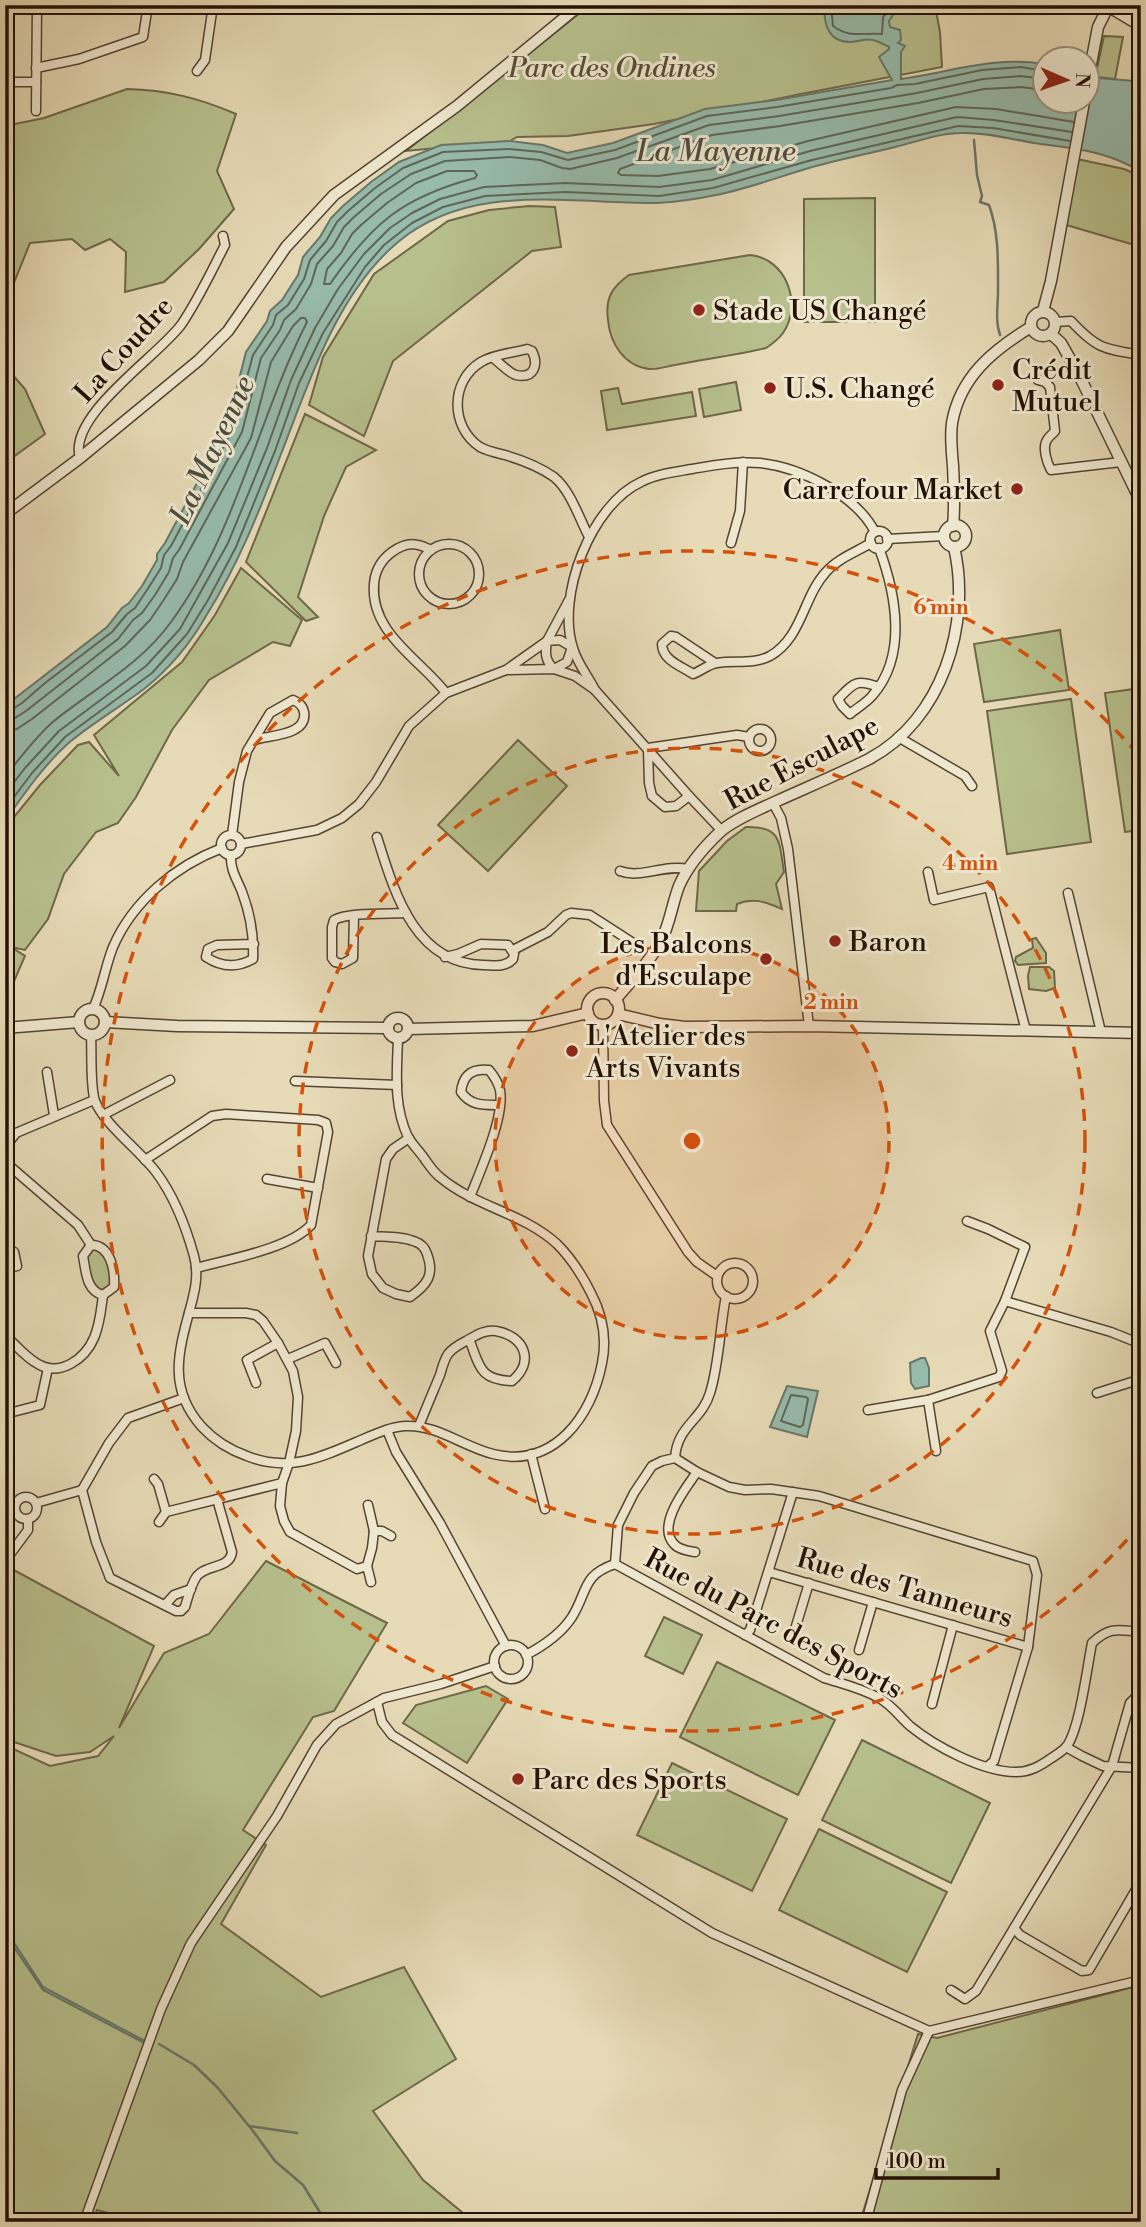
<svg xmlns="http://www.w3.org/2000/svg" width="1146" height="2227" viewBox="0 0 1146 2227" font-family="'Libre Bodoni',serif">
  <rect width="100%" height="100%" fill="#e7dbb7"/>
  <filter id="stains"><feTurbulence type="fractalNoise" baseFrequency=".00286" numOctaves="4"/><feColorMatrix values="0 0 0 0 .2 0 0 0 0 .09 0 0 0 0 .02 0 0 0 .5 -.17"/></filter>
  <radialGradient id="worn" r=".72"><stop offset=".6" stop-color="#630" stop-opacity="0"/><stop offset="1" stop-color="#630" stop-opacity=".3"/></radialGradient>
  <g fill="#b7c08d" stroke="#6e6849" stroke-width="2">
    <path d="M590,5H935L940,32L942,67L801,94L654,124L568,136L517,137L510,141L406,151Z"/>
    <path d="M1104,36L1123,37L1115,79L1095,77Z"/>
    <path d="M127,89C167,90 199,98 236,114L217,171L234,209L199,249L164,282L125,292L126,252L110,239L85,250L72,239L30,243L5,305V126L44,118Z"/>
    <path d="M1077,159L1124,169L1141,176V247L1063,224Z"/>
    <path d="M875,198V322H804V199Z"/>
    <path d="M529,206L555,207L561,247L532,251L393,361L364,436L309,405L323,357L374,274L448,221L489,210Z"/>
    <path d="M750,255C786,258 803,304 783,333C778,340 772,344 766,348C736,355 706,359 675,365C668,366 657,370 649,369C624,366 610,343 608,320C605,298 612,287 629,275Z"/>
    <path d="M5,366L25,389L45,434L5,463Z"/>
    <path d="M736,382L741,410L704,417L699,389Z"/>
    <path d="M618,388L622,404L692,392L696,416L607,430L601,391Z"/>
    <path d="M305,414L376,450L346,467L324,516L298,597L318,617L306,621L246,562Z"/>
    <path d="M241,568L302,620L290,646L273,642L209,680L172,730L136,797L118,823L96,832L64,874L48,919L25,950L11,947L25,956L5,1002V828L40,785L78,745L89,742L119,776L94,735L182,662L215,615Z"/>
    <path d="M1060,630L1069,690L984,702L974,644Z"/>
    <path d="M1141,688V830L1125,832L1105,693Z"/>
    <path d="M1071,699L1091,842L1007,854L987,711Z"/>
    <path d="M518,740L567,786L488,871L438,825Z"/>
    <path d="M746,827C782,826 779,842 784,872L776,884L782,909C765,902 754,897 737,904L736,911H696L699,871L727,841Z"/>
    <path d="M1036,938L1046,953V963L1018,965L1015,961L1016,957L1033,948L1032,939Z"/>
    <path d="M1030,967H1049L1054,971L1055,988L1046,991L1029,989L1028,976Z"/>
    <path d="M93,1248L106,1253L112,1280L109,1288L103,1291L92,1284L85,1257Z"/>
    <path d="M266,1561L387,1623L334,1711L313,1717L243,1830L266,1845L221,1924L321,1997L404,1967L456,2059L373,2111L423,2180L474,2222H141L97,2210L93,2222H5V1745L50,1766L98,1756L114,1736L90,1752L56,1756L5,1739V1617L12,1598V1569L154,1646L119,1728L164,1653L209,1634Z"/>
    <path d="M664,1617L702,1635L683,1674L645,1656Z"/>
    <path d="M717,1662L835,1720L798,1795L680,1737Z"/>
    <path d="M486,1686L508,1699L467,1763L403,1723L416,1705Z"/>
    <path d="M862,1740L990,1803L951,1883L822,1820Z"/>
    <path d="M672,1763L787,1819L752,1891L637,1835Z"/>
    <path d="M819,1829L947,1892L907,1972L779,1910Z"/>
    <path d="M1141,1985V2222H860L918,2034L937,2038Z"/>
  </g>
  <g fill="#97bbac" stroke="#697769" stroke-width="2">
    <path d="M825,5H900L889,21L890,27L900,30L901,40L898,43L905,46L901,52V79C951,72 993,56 1044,64V102H1086L1087,77L1134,81L1141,85V172C1106,150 1074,149 1034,143C1010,139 985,132 961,133C939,133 916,142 895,147C867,154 837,160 809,168C778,177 747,189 716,195C697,199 676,202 657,203C570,204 471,181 398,242C337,293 309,382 281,454C260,510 238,565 206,616C190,644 169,669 144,689C120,707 94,722 71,741C47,761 23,795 5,821V706L107,627L122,608L129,603L142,586L157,560V554L165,543L227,427L246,352L267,321L270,311L282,300L298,275L303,257L320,237L331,218L343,206L371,182L399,162L441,145L510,141L543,145L567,153L613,143L705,109L776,100L892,80L879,57L889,49V47C883,44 878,41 873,40C865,38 858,42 850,42C828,42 823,23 825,5Z"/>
    <path d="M921,1358H925L929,1368V1386L915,1389L911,1383L910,1363Z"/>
    <path d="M787,1386L818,1391L807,1437L770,1427Z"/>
    <path d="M5,1929L43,1987L145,2041L144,2043L43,1990L5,1934Z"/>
  </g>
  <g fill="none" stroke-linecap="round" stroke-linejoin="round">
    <g stroke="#5e6658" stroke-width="2">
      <path d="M831,5L833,26C851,39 862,32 882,34L883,17L893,5"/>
      <path d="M1044,90L1021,87L984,89L918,103L780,126L712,135L620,169L618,173L621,175L658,176L710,169L808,141L956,107L996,109L1074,122"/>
      <path d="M447,171H474L477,175L475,178C403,197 372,223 330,284H324L327,269L341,253L352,234L361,225L387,203L416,183Z"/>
      <path d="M5,711L11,710L22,703L45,683L112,632L127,614L135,608L147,590L161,568L164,555L171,546L233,429L253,355L273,325L276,315L288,305L304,279L310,260L326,241L337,222L348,211L375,188L403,168L443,152L509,149L541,152L568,160L615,150L707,116L777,107L891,88L897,85L915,84L982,70L1021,67L1044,71"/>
      <path d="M5,720L15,718L26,711L118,639L133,620L142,613L155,595L169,572L173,558L179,550L242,432L261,358L280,330L284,320L296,309L311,284L317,264L333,246L344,227L354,217L381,194L411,174L445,161L510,157L540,160L562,168L570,169L617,158L709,125L779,116L917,93L983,79L1021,76L1044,79"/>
      <path d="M5,730L17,729L32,719L125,646L150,620L163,601L177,579L183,562L251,438L271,362L293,326L301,318H305L307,322C257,420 237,532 171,622C140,665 95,688 54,721C36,736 20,758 5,777"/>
      <path d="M5,794L25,768L59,731L146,666L180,629L228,543L267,448L291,380L315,328L338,289L364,254L390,228L412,213L440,199L484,187L565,183L659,187L712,180L810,151L957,117L994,120L1072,132"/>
      <path d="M5,809L32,773L65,737L152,673L187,634L208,600L236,547L275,451L299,383L323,333L365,267L384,245L412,223L443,207L485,196L565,192L659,196L713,188L812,160L958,126L993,128L1070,141"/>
      <path d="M791,1395L806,1397L808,1399L803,1425L800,1427L781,1421Z"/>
    </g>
    <g stroke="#697769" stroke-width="2.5">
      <path d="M974,140L977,175L982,196L980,202L989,205C999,232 998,263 998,291C998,306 995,321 1000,335"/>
      <path d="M159,2044L194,2065L217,2087L249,2126L297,2133"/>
      <path d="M250,2127L275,2161L303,2185L326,2222"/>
    </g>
    <g stroke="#554432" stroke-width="11">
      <g id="minor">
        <path d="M36,68L79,59L143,37L148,5"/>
        <path d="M197,71L205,60L213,5"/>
        <path d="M5,82H36"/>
        <path d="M36,111L37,5"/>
        <path d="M1055,322L1071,321C1097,349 1104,349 1141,355"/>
        <path d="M493,358C499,362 510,374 516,375C534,379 539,365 532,351L527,349C513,353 494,354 481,362C450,381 450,427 480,447C487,451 497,453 505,455C522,460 540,467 554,477C571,491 579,518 589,537"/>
        <path d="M1038,380L1045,382L1050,387L1055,431C1053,434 1049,436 1047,440C1042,447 1047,463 1051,470L1121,462"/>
        <path d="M80,458C67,416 157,357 181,325C198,300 211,272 225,245L223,236"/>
        <circle cx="879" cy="540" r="9"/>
        <path d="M887,539L944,536"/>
        <path d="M731,543L740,511L743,462"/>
        <circle cx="449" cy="574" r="30"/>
        <path d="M431,550C416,542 406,542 392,552C381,560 375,572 374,584C370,633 420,659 446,693"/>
        <path d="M560,640L572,647L567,662L554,669C545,661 545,653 547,641Z"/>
        <path d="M715,663L676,637L671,636L662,644C662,660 681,666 693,674C701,671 709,664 717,663C736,660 752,665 770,656C802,638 803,597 826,572C837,559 856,552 871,543"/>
        <path d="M509,670L554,669L575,676L595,690L689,796L722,831"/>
        <path d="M879,687C856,679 855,682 838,699L842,706L850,714C857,708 866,703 872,696C908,656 896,594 879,548"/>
        <path d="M595,690C588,676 577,663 573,648C556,596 591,505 641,482C656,474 675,472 692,469C715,465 737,461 760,463C800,467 856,495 875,532"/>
        <circle cx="760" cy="740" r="11"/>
        <path d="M898,737L965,776L972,786"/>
        <path d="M689,796L676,806L665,807L652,796L649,783L648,748L737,735L749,737"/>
        <path d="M773,803L781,818L788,849L809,1026"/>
        <path d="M232,835L239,782L247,751L270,713L293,700C298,702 303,706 304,712C308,736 268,735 255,740"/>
        <circle cx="231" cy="845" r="10"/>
        <path d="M377,837C394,891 414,964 483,965C494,965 505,968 513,959L514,954L508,945L481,944L458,954L445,957"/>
        <path d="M241,844L317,830L342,818L359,804L376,782L409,726L446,693L506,670L547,641L569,600"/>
        <path d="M231,855C230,870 237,879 242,892C250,913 254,936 253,959C237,968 221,967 206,957L208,949L217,945L254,944"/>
        <path d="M620,871C641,879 663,864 688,869"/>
        <path d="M928,872L934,900L989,887L1026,1031"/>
        <path d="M1068,893L1101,1032"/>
        <path d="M354,916L353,958L342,964L335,962L332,958V927L334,920C349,912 387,914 406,913"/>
        <path d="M513,950L548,932L566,915L571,913L590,915L641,948"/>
        <path d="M93,1009C102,990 105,967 113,947C133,901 175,866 222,848"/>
        <path d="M603,1025L604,1101L607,1125L688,1252L697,1262L717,1276"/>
        <path d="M91,1035C92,1051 90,1087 95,1101C104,1124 140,1151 156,1172C174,1196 186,1227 194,1256C199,1274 195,1291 190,1309C178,1353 168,1389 202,1427C214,1440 230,1450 247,1456C289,1473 322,1457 361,1440C375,1434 390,1427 405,1426C436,1424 464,1447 493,1454C554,1469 592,1416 602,1363C607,1339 602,1314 591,1293C582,1275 571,1258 557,1244C523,1213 476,1207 441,1178C434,1173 429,1165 424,1158C419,1151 412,1144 408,1137C393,1105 397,1072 398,1038"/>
        <path d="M47,1072L54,1115"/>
        <path d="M295,1081L397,1085"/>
        <path d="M103,1115L170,1080"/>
        <path d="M5,1147L16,1133L94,1100"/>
        <path d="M145,1160L212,1116L226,1114L318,1120L326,1123L328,1132L311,1225C289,1249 229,1259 196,1268"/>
        <path d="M5,1162L78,1225L91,1245"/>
        <path d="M267,1179L318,1188"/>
        <path d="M470,1197C480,1171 505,1117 500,1090C498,1082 494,1076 489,1070C472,1068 463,1075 461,1092C471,1106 483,1105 499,1105"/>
        <path d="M371,1236C385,1237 403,1236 416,1242C422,1244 425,1248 427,1254C435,1275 427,1285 410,1297L396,1294L383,1288L372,1274L368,1256L386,1159L393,1149L409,1138"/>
        <path d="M91,1245C111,1245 115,1271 114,1287L103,1295C86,1291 86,1271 83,1256Z"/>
        <circle cx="735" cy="1281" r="18"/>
        <path d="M5,1269L17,1266L14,1252"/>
        <path d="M1005,1301L1111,1332L1141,1344"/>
        <path d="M189,1313H246L256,1315L263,1321L278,1343L293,1371L298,1397L296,1431L289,1463L282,1483L280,1506L284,1521L290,1532L357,1569L367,1566L372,1548L374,1531H382L391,1536"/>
        <path d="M5,1335C15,1344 25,1357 38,1364C60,1377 85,1359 94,1338C100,1324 101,1310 103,1295"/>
        <path d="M288,1359L325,1343L336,1363"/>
        <path d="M256,1383L247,1360L278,1343"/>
        <path d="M1097,1393L1141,1379"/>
        <path d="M184,1398L128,1418L109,1443L82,1490L96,1542L110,1578L176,1611H181L185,1607C188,1597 191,1584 197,1576C207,1564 230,1569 232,1552L217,1499"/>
        <path d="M928,1400L936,1451"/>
        <path d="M868,1410L928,1400L999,1377L1002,1371L990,1331L1005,1301L1025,1247L988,1229L967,1221"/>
        <path d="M5,1414L40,1405L48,1368"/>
        <path d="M419,1426C426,1408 433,1392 440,1375C442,1368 444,1360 448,1354C452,1349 460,1344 466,1341C475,1336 485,1329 496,1331C525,1336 535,1362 512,1381C479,1380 480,1366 469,1339"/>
        <path d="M387,1430L396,1452L440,1523L506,1646"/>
        <path d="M531,1454L545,1509"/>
        <path d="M675,1458L697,1472L729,1487L745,1490L771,1489L819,1496L1033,1561L1037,1575L1028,1647L994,1761L988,1766"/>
        <path d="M154,1479L158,1484L166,1512L282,1483"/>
        <circle cx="26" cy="1508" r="11"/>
        <path d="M36,1503L82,1490"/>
        <path d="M368,1505L374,1531"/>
        <path d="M159,1522L166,1512"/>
        <path d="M695,1552C689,1551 679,1550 674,1544C656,1525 686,1488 697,1472"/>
        <path d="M5,1561L28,1530V1519"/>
        <path d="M615,1564L824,1678C843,1684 861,1688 879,1698C892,1705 899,1716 910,1726C936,1747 983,1772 1016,1772C1030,1772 1040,1766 1050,1759C1056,1755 1063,1751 1067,1746C1080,1727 1087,1668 1092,1643C1110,1626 1118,1630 1141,1632"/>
        <path d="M615,1564L618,1525L634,1493L652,1466L662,1461L675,1458C677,1426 702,1420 710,1393C719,1365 720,1326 726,1296"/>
        <path d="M367,1566L371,1582"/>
        <path d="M769,1572L1028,1647"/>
        <path d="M165,1605L174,1595L191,1589"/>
        <path d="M745,1635L750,1630L793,1492"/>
        <path d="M793,1636L809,1583"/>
        <circle cx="511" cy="1662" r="17"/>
        <path d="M859,1650L873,1602"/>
        <path d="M526,1655C545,1645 561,1634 572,1617C588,1591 582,1575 615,1564"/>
        <path d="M1141,1692L1130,1703L1112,1766L1014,1928L1020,1935L1082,1971L1089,1970L1141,1881"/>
        <path d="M377,1702L382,1722L392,1735L712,1933L929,2031"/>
        <path d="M932,1704L953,1625"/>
        <path d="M1066,1747L1082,1756L1103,1766L1141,1768"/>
        <path d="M951,1990L965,1999L976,1991L1014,1928"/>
        <path d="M929,2031L1141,1980"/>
        <path d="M84,2222L161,2009L191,1943L277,1816L317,1745L336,1724L384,1698L441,1684L495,1666"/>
        <path d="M866,2222L902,2090L929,2031"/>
      </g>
    </g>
    <g stroke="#554432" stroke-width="13">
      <g id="tertiary">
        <path d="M1114,10L1141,26"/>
        <path d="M1086,90L1098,27L1104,15"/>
        <path d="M1043,311L1051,281L1084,102"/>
        <circle cx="1043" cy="324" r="12"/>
        <path d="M1051,334L1061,343L1078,373L1141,502"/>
        <path d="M5,514L80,458L199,360L228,331L286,247L334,195L457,106L580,5"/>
        <circle cx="955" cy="536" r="11"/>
        <path d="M953,526C955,506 954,486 953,466C952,453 950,437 952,423C960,377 993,350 1031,327"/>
        <circle cx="603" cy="1009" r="16"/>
        <path d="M615,1000C631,981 649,963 661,941C670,924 672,904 679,886C688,865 705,846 721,831C737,818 758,810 777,801C808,787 839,774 869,759C942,720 972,624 954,547"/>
        <circle cx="92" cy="1022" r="13"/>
        <path d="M618,1014L660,1024L685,1027L809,1026L1141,1033"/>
        <circle cx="398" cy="1028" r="10"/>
        <path d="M105,1022L177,1026L388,1028"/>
        <path d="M5,1028L79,1022"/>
        <path d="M408,1029L533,1026L588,1013"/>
      </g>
    </g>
    <use href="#minor" stroke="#efe8d0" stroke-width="8"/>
    <use href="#tertiary" stroke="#efe8d0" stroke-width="10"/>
  </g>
  <circle cx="692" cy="1141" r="197" fill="#d4520b" fill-opacity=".12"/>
  <g fill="none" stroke="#d4520b" stroke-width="3.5" stroke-dasharray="12 9">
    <circle cx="692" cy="1141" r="197"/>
    <circle cx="692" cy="1141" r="393"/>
    <path d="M1141 1524A590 590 0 1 1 1141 758"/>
  </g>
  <g fill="#8f2418" stroke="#efe8d0" stroke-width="2.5">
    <circle cx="699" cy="310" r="7"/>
    <circle cx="998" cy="385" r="7"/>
    <circle cx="770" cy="388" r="7"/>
    <circle cx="1017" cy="489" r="7"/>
    <circle cx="835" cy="941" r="7"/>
    <circle cx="766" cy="959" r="7"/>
    <circle cx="572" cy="1051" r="7"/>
    <circle cx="518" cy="1779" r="7"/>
  </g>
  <g text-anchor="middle" stroke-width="6" stroke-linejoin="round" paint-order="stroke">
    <g font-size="28" font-style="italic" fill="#574e35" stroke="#efe8d0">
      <text x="612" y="77">Parc des Ondines</text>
    </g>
    <g font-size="28" fill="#241105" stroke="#efe8d0" text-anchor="start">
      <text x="713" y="320">Stade US Changé</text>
      <text x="1012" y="379">Crédit<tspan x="1012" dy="32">Mutuel</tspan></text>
      <text x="784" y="398">U.S. Changé</text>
      <text x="1003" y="499" text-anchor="end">Carrefour Market</text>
      <text x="849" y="951">Baron</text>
      <text x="752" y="953" text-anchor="end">Les Balcons<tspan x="752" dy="32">d'Esculape</tspan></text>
      <text x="586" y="1045">L'Atelier des<tspan x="586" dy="32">Arts Vivants</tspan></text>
      <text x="532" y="1789">Parc des Sports</text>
    </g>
    <g font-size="28" fill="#241105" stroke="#efe8d0">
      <text transform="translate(123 349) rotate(-48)" y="10">La Coudre</text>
      <text transform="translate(801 762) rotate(-28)" y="10">Rue Esculape</text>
      <text transform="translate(905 1587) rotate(16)" y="10">Rue des Tanneurs</text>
      <text transform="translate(774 1623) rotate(28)" y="10">Rue du Parc des Sports</text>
    </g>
    <g font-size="30" font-style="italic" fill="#4c4c3f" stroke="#efe8d0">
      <text x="716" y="161">La Mayenne</text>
      <text transform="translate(212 450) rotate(-65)" y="10">La Mayenne</text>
    </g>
  </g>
  <circle cx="692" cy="1141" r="10" fill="#d4520b" stroke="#efe8d0" stroke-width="3.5"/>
  <g font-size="21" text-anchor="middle" font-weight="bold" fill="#d4520b" stroke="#efe8d0" stroke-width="6" stroke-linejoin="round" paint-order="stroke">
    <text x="941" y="614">6 min</text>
    <text x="970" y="870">4 min</text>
    <text x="831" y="1009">2 min</text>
  </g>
  <rect width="1146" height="2227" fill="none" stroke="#e7dbb7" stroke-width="28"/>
  <rect x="7" y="7" width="1132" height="2213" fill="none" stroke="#241105" stroke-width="3.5"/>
  <rect x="14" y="14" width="1118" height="2199" fill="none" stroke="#241105" stroke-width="2"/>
  <g transform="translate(1066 80) rotate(92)"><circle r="33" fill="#efe8d0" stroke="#9e927f" stroke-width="2"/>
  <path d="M0-5L12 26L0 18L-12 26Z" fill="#8f2418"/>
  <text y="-10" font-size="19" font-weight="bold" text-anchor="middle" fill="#241105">N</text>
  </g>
  <path d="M876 2168v10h122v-10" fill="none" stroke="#241105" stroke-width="3.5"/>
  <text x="887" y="2168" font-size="21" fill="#241105" stroke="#efe8d0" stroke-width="5" paint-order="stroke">100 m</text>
  <rect width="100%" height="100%" filter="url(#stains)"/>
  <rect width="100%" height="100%" fill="url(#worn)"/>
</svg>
